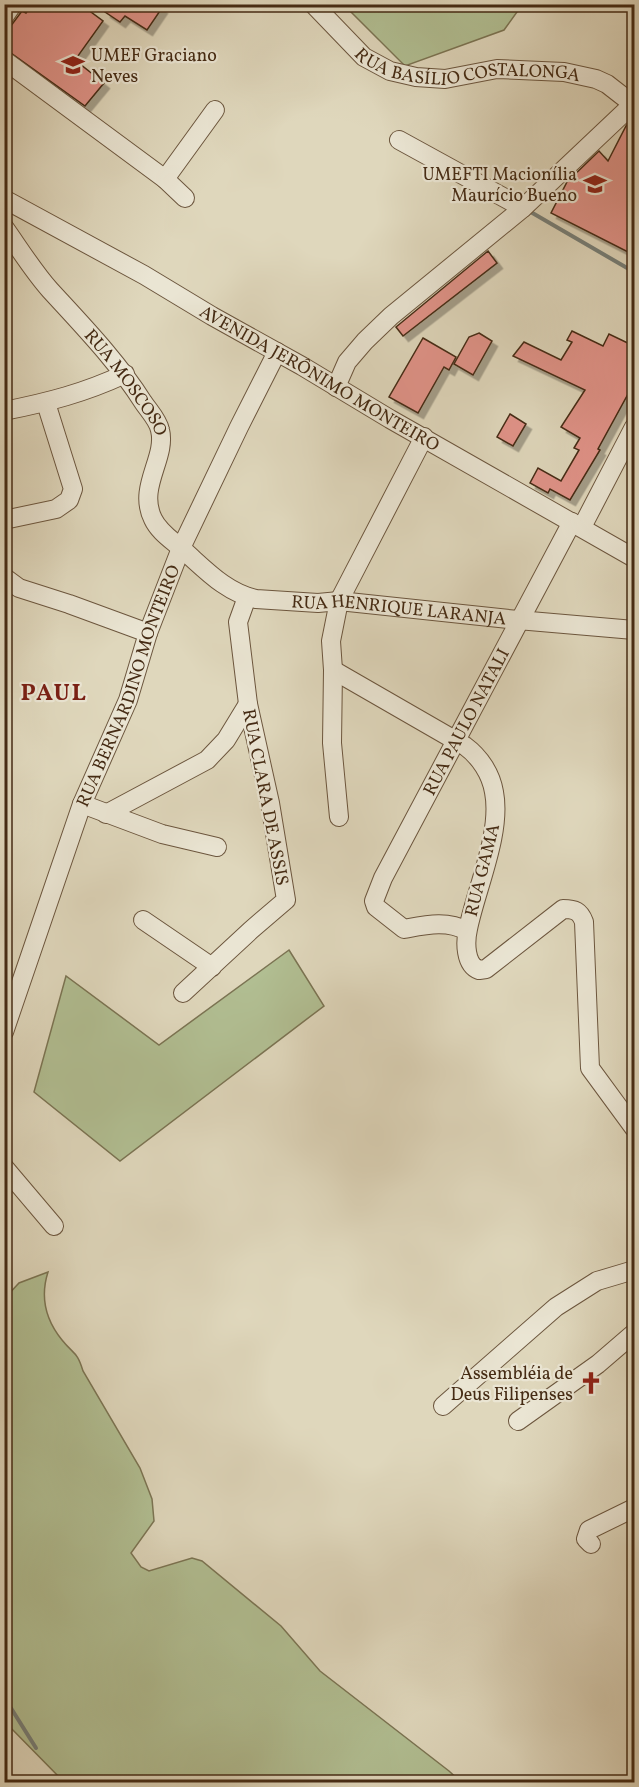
<svg xmlns="http://www.w3.org/2000/svg" width="639" height="1787" viewBox="0 0 639 1787" font-family="Vollkorn,serif">
  <defs>
    <filter id="shadow"><feDropShadow dx="5.5" dy="5.5" stdDeviation="0" flood-color="#0004"/></filter>
  </defs>
  <rect width="100%" height="100%" fill="#dfd7bc"/>
  <filter id="stains"><feTurbulence type="fractalNoise" baseFrequency=".00333" numOctaves="4"/><feColorMatrix values="0 0 0 0 .2 0 0 0 0 .09 0 0 0 0 .02 0 0 0 .5 -.17"/></filter>
  <radialGradient id="worn" r=".72"><stop offset=".6" stop-color="#630" stop-opacity="0"/><stop offset="1" stop-color="#630" stop-opacity=".3"/></radialGradient>
  <g fill="#b1be92" stroke="#7b7453" stroke-width="1.5">
    <path d="M344,5H522L504,30L405,66Z"/>
    <path d="M289,950L324,1006L120,1161L34,1092L66,976L159,1045Z"/>
    <path d="M48,1272C40,1297 45,1319 62,1340C74,1355 77,1351 83,1371L140,1468L152,1499L154,1521L131,1553L141,1567L149,1571L192,1558L202,1561L281,1626L320,1671L449,1771L461,1782H64L5,1722V1298L19,1283Z"/>
  </g>
  <g fill="none" stroke-linecap="round" stroke-linejoin="round">
    <g stroke="#777f78" stroke-width="4">
      <path d="M529,211L634,272"/>
      <path d="M4,1697L36,1748"/>
    </g>
  </g>
  <g fill="#e19389" stroke="#452b14" stroke-width="1.5" filter="url(#shadow)">
    <path d="M32,4H80L103,21L75,60L104,83L85,106L4,48V35L22,11L26,13Z"/>
    <path d="M108,4H156L162,8L147,30L125,16L120,22L105,12Z"/>
    <path d="M634,118V245L630,253L551,213L567,182L599,151L608,161L626,126Z"/>
    <path d="M488,251L497,263L403,336L396,327Z"/>
    <path d="M572,331L603,346L609,334L634,346V383L598,449L600,450L570,500L550,489L548,493L530,483L538,468L561,481L579,450L574,448L580,438L561,427L585,390L513,356L524,342L561,360L572,342L567,340Z"/>
    <path d="M479,333L492,341L473,375L454,364L469,337Z"/>
    <path d="M423,338L456,357L449,370L444,367L418,413L389,397Z"/>
    <path d="M510,414L526,424L513,446L497,437Z"/>
  </g>
  <g fill="none" stroke-linecap="round" stroke-linejoin="round">
    <g stroke="#6c563e" stroke-width="20">
      <g id="minor">
        <path id="s1" d="M313,4L364,57L390,71L416,77L445,79L497,69L564,72L596,79L607,84L634,105"/>
        <path d="M4,17L13,4"/>
        <path d="M4,60L165,179"/>
        <path d="M399,140L523,208"/>
        <path d="M185,198L165,179L215,110"/>
        <path id="s2" d="M4,199L144,275L212,316L302,366L390,419L634,558"/>
        <path id="s3" d="M4,227C19,248 33,271 50,290C83,326 117,361 143,402C149,411 158,420 160,430C167,458 137,487 153,519C159,532 172,540 182,549C205,569 225,592 256,599L318,603L339,601L518,620L634,630"/>
        <path d="M336,387L347,362L365,341L391,316L523,208L633,104"/>
        <path d="M4,411C49,402 84,393 125,374"/>
        <path d="M4,520L56,509L69,500L73,489L46,403"/>
        <path d="M582,527L634,427"/>
        <path d="M4,577L19,588L69,604L148,633"/>
        <path d="M333,670L465,746C480,757 491,774 494,792C502,833 476,889 468,929C465,942 465,965 479,970L486,969L563,909C575,909 580,911 584,922L590,1068L634,1128"/>
        <path d="M82,804L162,834L217,847"/>
        <path d="M106,814L207,760L226,740L248,704"/>
        <path d="M339,817L332,743L333,670L331,641L339,601L424,437"/>
        <path d="M143,920L212,967"/>
        <path id="s4" d="M467,931C447,920 426,925 404,929L376,907L374,901L383,878L572,522"/>
        <path d="M183,993L251,930L286,900L270,803L248,704L238,622L247,597"/>
        <path id="s5" d="M4,1032L82,804L128,700L148,633L181,548L239,427L277,352"/>
        <path d="M4,1167L54,1226"/>
        <path d="M443,1406L556,1307L597,1281L634,1270"/>
        <path d="M518,1421L598,1364L634,1333"/>
        <path d="M591,1544L586,1539L589,1530L634,1508"/>
      </g>
    </g>
    <use href="#minor" stroke="#eae5d3" stroke-width="18"/>
  </g>
  <defs>
    <g id="school-bare" transform="scale(1.8)"><path d="M0-5L7-2L0 1L-7-2ZM-4 1L0 2.5L4 1V4Q0 6-4 4Z" fill="#8f2418" stroke="#eae5d3" stroke-width="2.5" paint-order="stroke"/></g>
    <g id="church-bare" transform="scale(1.8)"><path d="M-1.2-6h2.4v3.5h3.3v2.4h-3.3V6h-2.4V-.1h-3.3v-2.4h3.3Z" fill="#8f2418" stroke="#eae5d3" stroke-width="2.5" paint-order="stroke"/></g>
  </defs>
  <g fill-rule="evenodd">
    <use href="#school-bare" x="73" y="65"/>
    <use href="#school-bare" x="595" y="184"/>
    <use href="#church-bare" x="591" y="1383"/>
  </g>
  <g text-anchor="middle" stroke-width="4.5" stroke-linejoin="round" paint-order="stroke">
    <g font-size="18" fill="#452b14" stroke="#eae5d3" text-anchor="end">
      <text x="91" y="61" text-anchor="start">UMEF Graciano<tspan x="91" dy="21">Neves</tspan></text>
      <text x="577" y="180">UMEFTI Macionília<tspan x="577" dy="21">Maurício Bueno</tspan></text>
      <text x="573" y="1379">Assembléia de<tspan x="573" dy="21">Deus Filipenses</tspan></text>
    </g>
    <g font-size="18" fill="#452b14" stroke="#eae5d3">
      <text dy="6" stroke="none"><textPath href="#s1" startOffset="180">RUA BASÍLIO COSTALONGA</textPath></text>
      <text dy="6" stroke="none"><textPath href="#s2" startOffset="363">AVENIDA JERÔNIMO MONTEIRO</textPath></text>
      <text dy="6" stroke="none"><textPath href="#s3" startOffset="198">RUA MOSCOSO</textPath></text>
      <text dy="6" stroke="none"><textPath href="#s3" startOffset="624">RUA HENRIQUE LARANJA</textPath></text>
      <text dy="6" stroke="none"><textPath href="#s5" startOffset="368">RUA BERNARDINO MONTEIRO</textPath></text>
      <text dy="6" stroke="none"><textPath href="#s4" startOffset="308">RUA PAULO NATALI</textPath></text>
      <text transform="translate(266 797) rotate(79)" y="6">RUA CLARA DE ASSIS</text>
      <text transform="translate(482 870) rotate(-76)" y="6">RUA GAMA</text>
    </g>
    <g font-size="24" font-weight="bold" letter-spacing="1.5" fill="#7a1f14" stroke="#eae5d3">
      <text x="54" y="700">PAUL</text>
    </g>
  </g>
  <rect width="639" height="1787" fill="none" stroke="#dfd7bc" stroke-width="24"/>
  <rect x="6" y="6" width="627" height="1775" fill="none" stroke="#452b14" stroke-width="3"/>
  <rect x="12" y="12" width="615" height="1763" fill="none" stroke="#452b14" stroke-width="1.5"/>
  <rect width="100%" height="100%" filter="url(#stains)"/>
  <rect width="100%" height="100%" fill="url(#worn)"/>
</svg>
